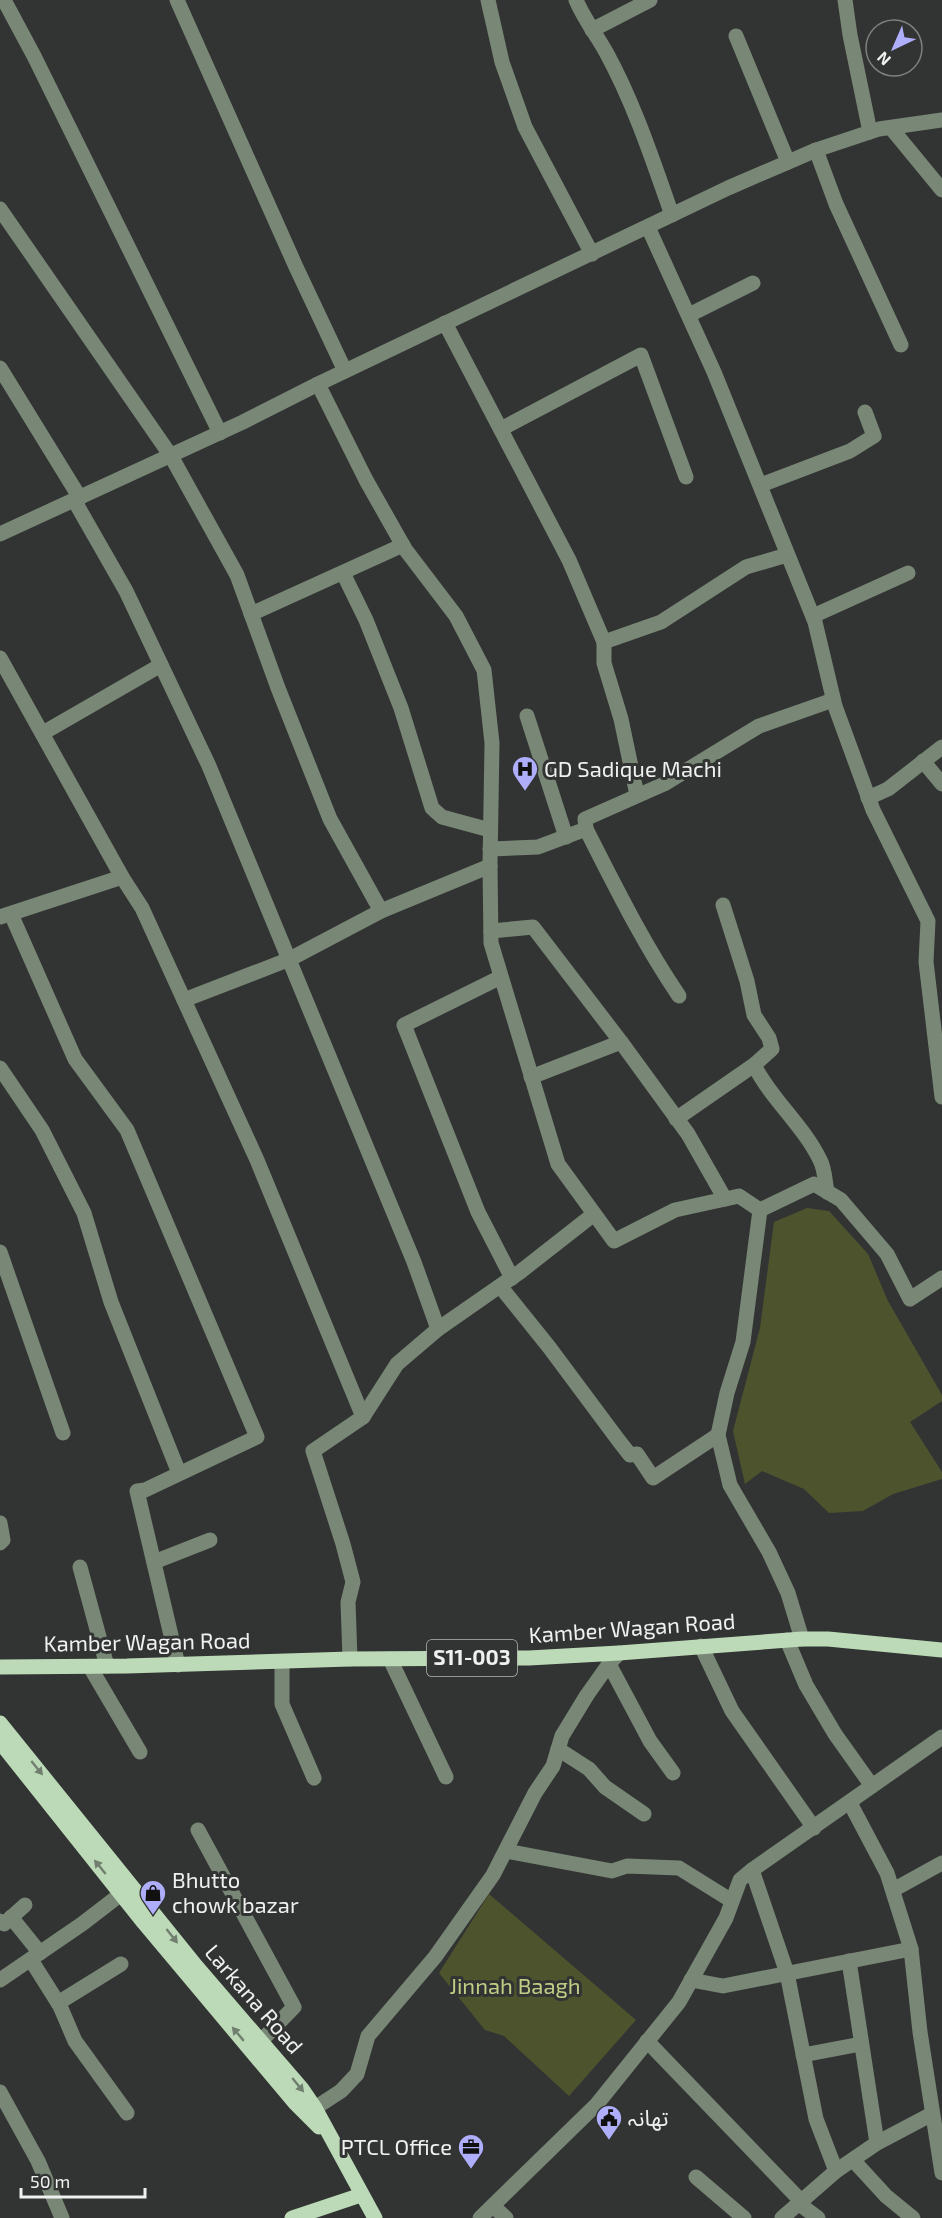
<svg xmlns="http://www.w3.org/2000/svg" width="942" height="2218" viewBox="0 0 942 2218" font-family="'Exo 2','Noto Sans Arabic',sans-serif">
  <rect width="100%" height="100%" fill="#323433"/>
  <g fill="#4d542d">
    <path d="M807,1208L829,1211L868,1254L888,1301L942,1395V1401L910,1422L942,1472V1479L893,1494L863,1511L829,1513L804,1489L762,1471L745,1484L733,1431L760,1328L774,1222Z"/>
    <path d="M489,1894L636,2020L569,2096L504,2036L485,2030L439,1973Z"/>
  </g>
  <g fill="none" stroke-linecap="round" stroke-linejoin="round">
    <g stroke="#798776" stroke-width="15">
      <path d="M4,0L34,56L220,433"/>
      <path d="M177,0L296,267L345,371"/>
      <path d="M488,0L502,62L525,127L592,254"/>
      <path d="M576,0C584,19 596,34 606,52C634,103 653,161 672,215"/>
      <path d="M845,0L850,35L870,132"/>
      <path d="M592,30L650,0"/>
      <path d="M736,36L788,162"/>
      <path d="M891,128L942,190"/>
      <path d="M816,150L836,204L901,345"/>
      <path d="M0,209L171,456L237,575L278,688L330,819L381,911"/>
      <path d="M648,227L714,372L815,622L835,706L873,810L928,921L926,962L942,1097"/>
      <path d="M689,315L753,283"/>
      <path d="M445,323L569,560L604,642L661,622L746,567L787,555"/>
      <path d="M0,368L80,498"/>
      <path d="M318,384L366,480L405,549L456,616L484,670L492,743L490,866L491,943L558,1164L614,1241L675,1210L739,1196L760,1210"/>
      <path d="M501,429L641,355L686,477"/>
      <path d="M761,485L850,451L874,436L865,412"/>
      <path d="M74,500L126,591L209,766L414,1262L438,1329"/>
      <path d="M0,534L243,422L318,384L728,188L816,150L879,129L942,120"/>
      <path d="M343,573L366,620L401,708L432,808L442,817L490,830"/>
      <path d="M251,614L403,545"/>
      <path d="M813,616L908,573"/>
      <path d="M604,642V663L621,719L637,795"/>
      <path d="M0,658L122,877L142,908L257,1160L363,1417"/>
      <path d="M527,716L566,837"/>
      <path d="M43,733L161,665"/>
      <path d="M923,761L942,784"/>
      <path d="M868,798L888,789L942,747"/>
      <path d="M586,829C615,886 643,943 679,996"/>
      <path d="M490,849L538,847L586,829L585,819L664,784L759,726L833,700"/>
      <path d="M723,905L747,981L754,1015L769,1038L772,1049L754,1065C771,1099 803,1125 820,1160C825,1169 825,1182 827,1192"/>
      <path d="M11,914L75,1059L127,1130L257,1437L145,1490L137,1491L178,1665"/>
      <path d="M0,917L122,877"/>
      <path d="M491,931L533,927L621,1042L688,1134L725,1199"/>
      <path d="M501,977L404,1025L478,1212L512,1278"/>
      <path d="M184,1000L290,959L381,911L490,866"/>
      <path d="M0,1068L42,1130L84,1213L111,1302L179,1473"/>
      <path d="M531,1077L621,1042"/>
      <path d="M676,1119L754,1065"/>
      <path d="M0,1252L63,1433"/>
      <path d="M500,1286L549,1347L619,1441L630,1455L637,1454L653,1478L718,1435"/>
      <path d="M0,1523L3,1540L0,1543"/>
      <path d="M154,1562L210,1540"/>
      <path d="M80,1567L107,1666"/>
      <path d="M802,1639L788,1593L769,1552L730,1485L718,1435L727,1393L743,1342L760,1210L814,1184L841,1200L887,1254L910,1299L942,1278"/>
      <path d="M787,1640L806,1685L835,1734L872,1786"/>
      <path d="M701,1646L732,1711L814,1828"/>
      <path d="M350,1659L348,1602L353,1582L343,1544L313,1451L363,1417L397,1364L438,1329L520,1272L594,1214"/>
      <path d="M390,1659L446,1777"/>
      <path d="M282,1662V1704L314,1778"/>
      <path d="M609,1664L650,1741L673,1773"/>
      <path d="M90,1667L140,1752"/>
      <path d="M558,1749L589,1769L605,1787L644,1814"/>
      <path d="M850,1803L887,1873L911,1949L920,2032L942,2173"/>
      <path d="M198,1830L294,2007L261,2041"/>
      <path d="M506,1851L612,1871L627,1866L679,1868L732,1901"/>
      <path d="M752,1870L787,1973L816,2119L836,2171"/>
      <path d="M893,1890L942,1863"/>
      <path d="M11,1917L40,1953"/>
      <path d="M0,1921L4,1924L25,1905"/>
      <path d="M31,1960L60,2006L75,2041L127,2113"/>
      <path d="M849,1961L877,2143"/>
      <path d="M0,1980L82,1924L121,1894"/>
      <path d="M691,1980L723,1986L911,1949"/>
      <path d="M58,2003L121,1964"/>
      <path d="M647,2041L801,2201L802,2206L818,2218"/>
      <path d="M803,2055L861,2044"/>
      <path d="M0,2092L38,2161L62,2218"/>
      <path d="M315,2108L341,2091L357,2074L368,2036L435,1957L493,1875L535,1793L553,1766L562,1736L587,1695L609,1664L619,1653"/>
      <path d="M853,2160L886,2196L913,2218"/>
      <path d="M696,2177L744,2218"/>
      <path d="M493,2206L506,2218"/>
      <path d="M480,2218L597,2104L679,2002L726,1918L740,1880L752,1870L942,1737"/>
      <path d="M782,2218L836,2171L877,2143L932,2114"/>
    </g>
    <g stroke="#bcdab7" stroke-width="15">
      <path d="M0,1667L127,1666L350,1659L529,1658L619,1653L802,1639H828L942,1650"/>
      <path d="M0,1723L196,1966L302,2089L315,2108L375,2218"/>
      <path d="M0,1742L144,1923L295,2103L319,2127"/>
      <path d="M292,2218L361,2195"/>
    </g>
  </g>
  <defs><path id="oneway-solid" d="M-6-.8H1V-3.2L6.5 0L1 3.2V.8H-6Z" transform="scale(1.5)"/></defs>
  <g fill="#707f6e">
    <use href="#oneway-solid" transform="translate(37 1768) rotate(51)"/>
    <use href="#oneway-solid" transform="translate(100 1867) rotate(-129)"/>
    <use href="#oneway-solid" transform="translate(172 1936) rotate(52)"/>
    <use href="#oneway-solid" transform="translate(238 2034) rotate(-130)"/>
    <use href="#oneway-solid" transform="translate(298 2085) rotate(51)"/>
  </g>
  <defs>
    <g id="hospital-pin" transform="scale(1.35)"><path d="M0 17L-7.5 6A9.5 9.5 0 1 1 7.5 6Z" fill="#aeaefb" stroke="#323433"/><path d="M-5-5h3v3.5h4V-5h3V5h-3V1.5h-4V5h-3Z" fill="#111"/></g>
    <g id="shop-pin" transform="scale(1.35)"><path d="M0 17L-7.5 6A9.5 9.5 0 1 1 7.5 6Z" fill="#aeaefb" stroke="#323433"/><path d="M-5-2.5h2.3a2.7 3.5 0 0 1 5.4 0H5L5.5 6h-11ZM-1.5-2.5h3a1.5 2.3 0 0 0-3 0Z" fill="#111"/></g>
    <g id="civic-pin" transform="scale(1.35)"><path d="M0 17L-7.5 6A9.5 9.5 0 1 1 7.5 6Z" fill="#aeaefb" stroke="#323433"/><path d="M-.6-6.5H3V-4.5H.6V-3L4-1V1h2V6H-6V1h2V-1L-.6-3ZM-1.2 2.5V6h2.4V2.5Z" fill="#111"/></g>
    <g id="office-pin" transform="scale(1.35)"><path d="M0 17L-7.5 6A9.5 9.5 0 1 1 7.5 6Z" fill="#aeaefb" stroke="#323433"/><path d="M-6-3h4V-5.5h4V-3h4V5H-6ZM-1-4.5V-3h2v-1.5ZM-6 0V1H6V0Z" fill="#111"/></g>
  </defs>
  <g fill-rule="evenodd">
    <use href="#hospital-pin" x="525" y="769"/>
    <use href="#shop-pin" x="153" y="1893"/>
    <use href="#civic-pin" x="609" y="2118"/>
    <use href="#office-pin" x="471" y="2147"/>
  </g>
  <g text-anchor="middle" stroke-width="6" stroke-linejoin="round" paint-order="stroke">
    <rect fill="#323433" stroke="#b6b8b7" stroke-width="1.5" x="427" y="1640" width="90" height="36" rx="4.5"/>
    <g font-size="21" font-weight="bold" fill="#eff1f0">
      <text x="472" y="1665">S11-003</text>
    </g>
    <g font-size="22" fill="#eff1f0" stroke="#323433" text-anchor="start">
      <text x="544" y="777">GD Sadique Machi</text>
      <text x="172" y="1888">Bhutto<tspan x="172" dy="25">chowk bazar</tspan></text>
      <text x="628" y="2126">تھانہ</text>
      <text x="452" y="2155" text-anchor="end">PTCL Office</text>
    </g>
    <g font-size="22" fill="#eff1f0" stroke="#323433">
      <text transform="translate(632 1628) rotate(-4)" y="8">Kamber Wagan Road</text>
      <text transform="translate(147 1642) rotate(-1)" y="8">Kamber Wagan Road</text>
      <text transform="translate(254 1999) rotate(49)" y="8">Larkana Road</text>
    </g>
    <g font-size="22" fill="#c0cd84" stroke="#323433">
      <text x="515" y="1994">Jinnah Baagh</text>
    </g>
  </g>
  <g transform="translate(894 48) rotate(224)"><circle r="28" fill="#323433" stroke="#7e807f" stroke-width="1.5"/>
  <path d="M0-4.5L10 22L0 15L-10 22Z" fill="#aeaefb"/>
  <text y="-9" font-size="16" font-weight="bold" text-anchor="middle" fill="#eff1f0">N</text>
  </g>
  <path d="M21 2188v9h124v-9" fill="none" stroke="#eff1f0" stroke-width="3"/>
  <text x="30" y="2188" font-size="18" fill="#eff1f0" stroke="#323433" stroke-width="4.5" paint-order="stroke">50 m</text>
</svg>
